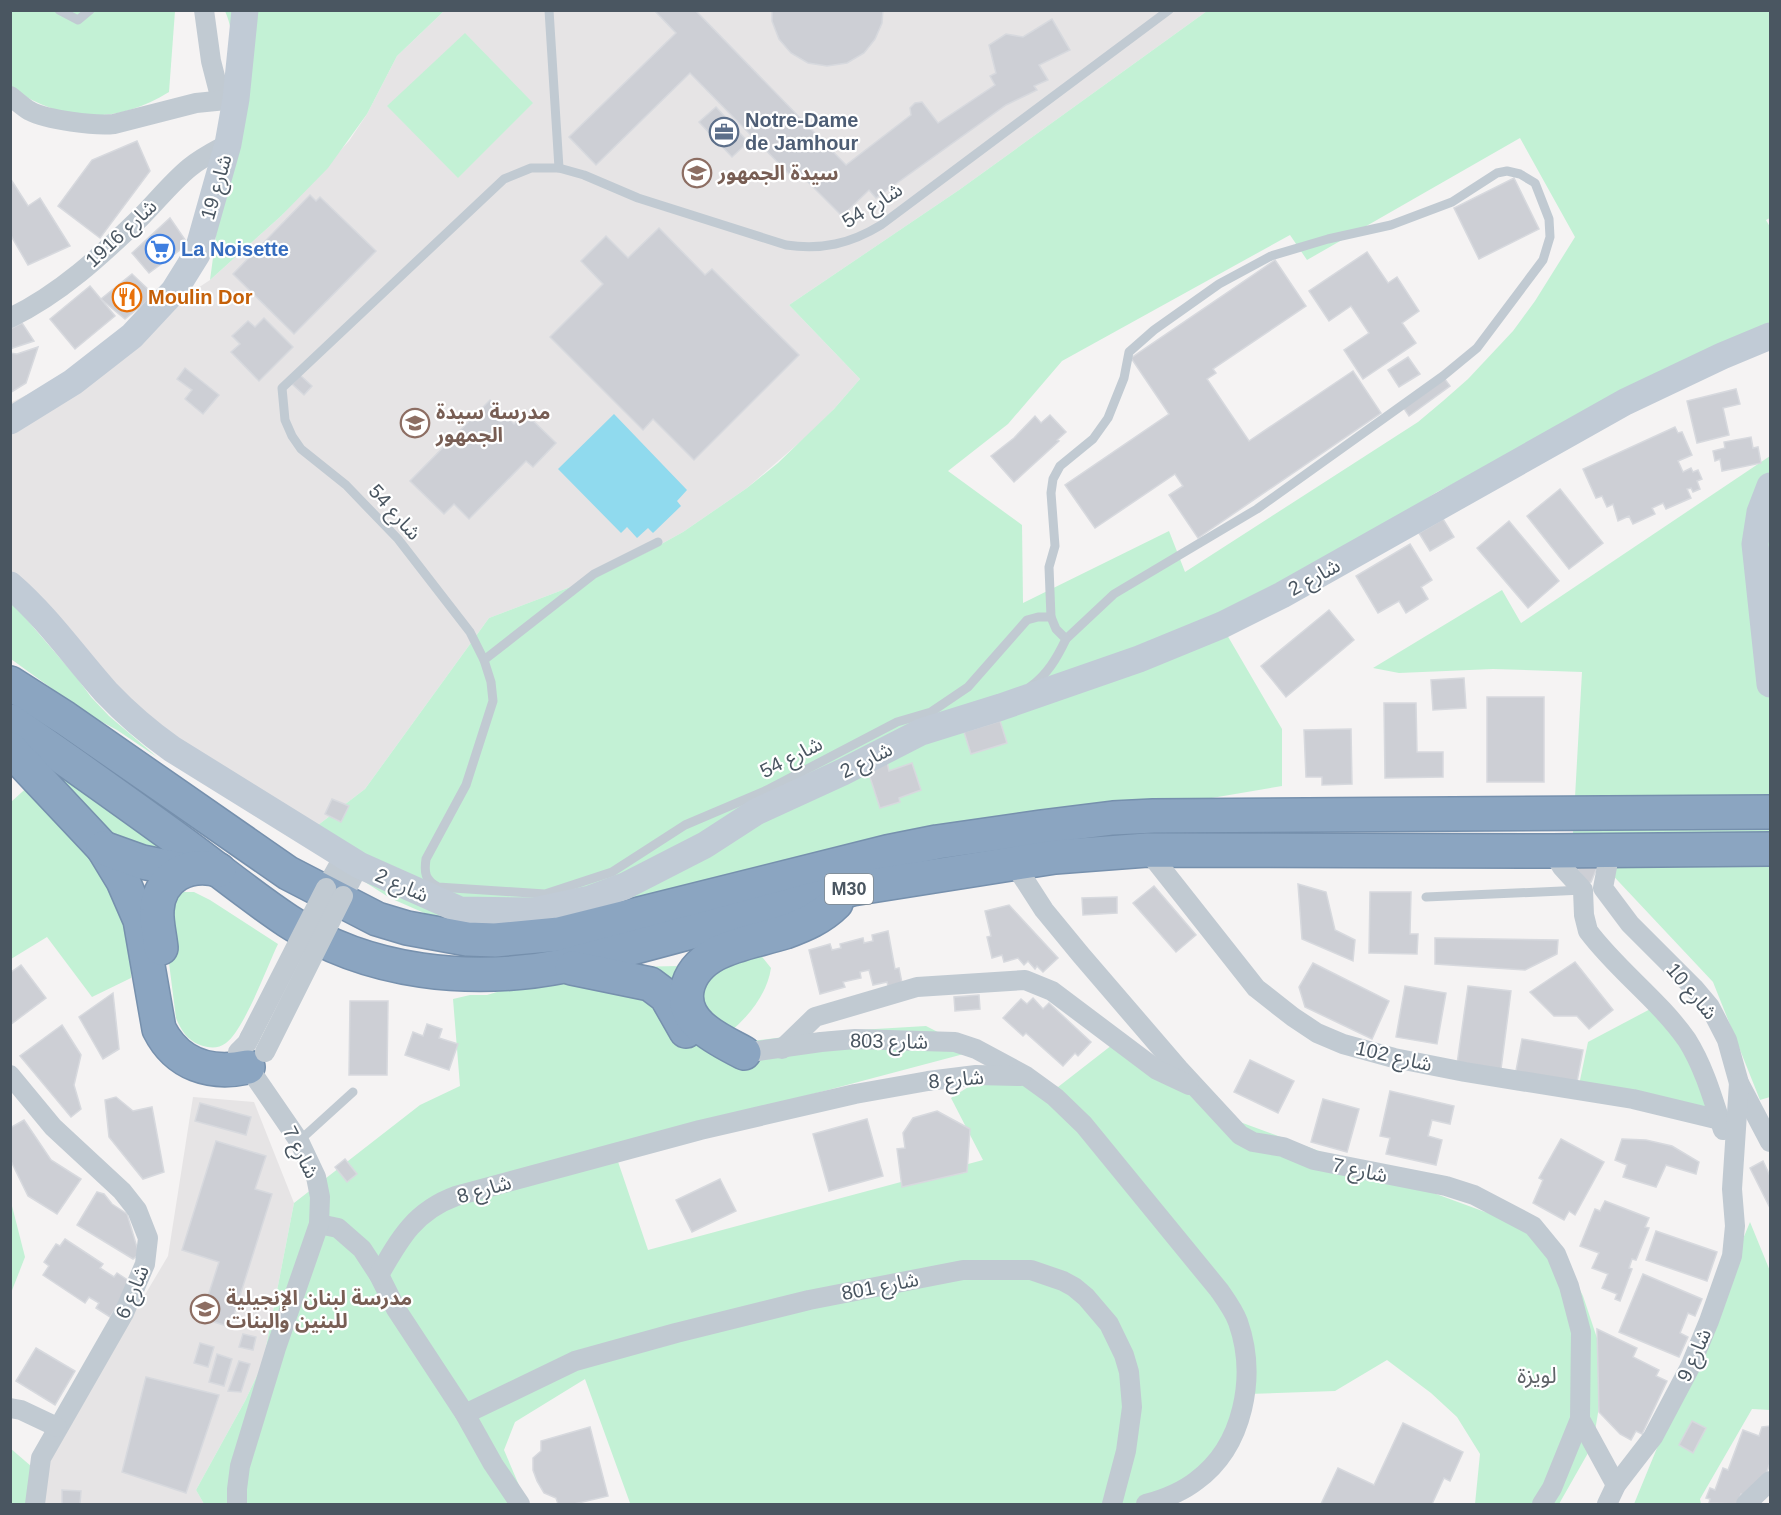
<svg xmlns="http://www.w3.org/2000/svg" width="1781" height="1515" viewBox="0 0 1781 1515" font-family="Arial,'Noto Sans Arabic',sans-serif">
  <rect width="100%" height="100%" fill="#f5f3f3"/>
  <g fill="#e6e4e5">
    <path d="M444,11H1207L959,190L789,305L860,379L834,409L807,436L747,488L683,532L647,552L573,586L489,618L365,789L309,832L165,740L27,584L11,571L10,403L62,378L210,280L281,216L349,141L367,114L397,56Z"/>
    <path d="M193,1097L254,1102L294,1203L263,1363L245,1401L196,1490L204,1504H45L39,1473L168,1256Z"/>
  </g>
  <g fill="#c3f1d5" fill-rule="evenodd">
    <path d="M11,11H175L169,92C116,125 61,123 11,87Z"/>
    <path d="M225,11H444L397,56L367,114L328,168L281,216L210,280C218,222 225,165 229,106C231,75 238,40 225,11Z"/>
    <path d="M1207,11H1770V218L1766,220L1770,227V339L1682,369L1437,492L1223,628L1282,729V786L929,846L616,922L438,919L390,898L368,884L347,869L309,832L365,789L489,618L573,586L647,552L683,532L747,488L778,463L834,409L860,379L789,305L959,190ZM1520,138L1575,237L1535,301L1513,331L1468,379L1443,401L1418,422L1185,572L1169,531L1023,603L1022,525L948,471L1008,424L1062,361L1290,235L1307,260Z"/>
    <path d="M465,33L533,103L458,178L387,106Z"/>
    <path d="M1770,456V1097L1760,1100L1713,982L1573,833L1582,672L1493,669L1399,673L1373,668L1502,590L1521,623Z"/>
    <path d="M10,600L77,678L91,697L109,716L157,757L117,730L87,714L11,659Z"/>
    <path d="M10,738L181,861L121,847Z"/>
    <path d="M32,783C65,825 106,866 123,918C130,936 131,958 131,978L92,997L47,937L11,959V802Z"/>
    <path d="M181,892H194L210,900L278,944C267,967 244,1030 226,1043C218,1049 209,1048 200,1045C187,1040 181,1030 176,1018L162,908Z"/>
    <path d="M759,953L771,968C766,1001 739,1027 712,1046L825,1032L926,1026L975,1051L613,1147L648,1250L983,1160L951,1098L998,1068L1058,1087L1121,1038L1240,1122L1537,1231L1574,1278L1583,1296L1597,1338L1600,1361L1599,1407L1595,1431L1588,1453L1559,1504H1475L1480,1454L1457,1417L1431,1393L1387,1360L1335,1391L1247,1394L1237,1430L1168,1504H628L630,1503L585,1379L515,1422L504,1450L527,1504H204L196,1490L245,1401L263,1363L294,1203L420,1105L460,1086L453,999L470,995H487L507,989L628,967L680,966Z"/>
    <path d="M1656,1006L1685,1050L1713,1118L1579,1085L1588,1042Z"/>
    <path d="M11,1202L25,1257L11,1293H10Z"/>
    <path d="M1750,1222L1770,1271V1410L1752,1409L1700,1499L1701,1504H1634Z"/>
    <path d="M10,1448L39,1473L45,1504H11Z"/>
  </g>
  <path fill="#90daee" d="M614,414L687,490L677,501L681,506L653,533L648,528L637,538L627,527L621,533L558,469Z"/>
  <g fill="#cdcfd5" stroke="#d7d9de" stroke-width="1.5">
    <path d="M654,10H695L846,165L911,115L910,108L915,103L922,102L938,123L995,85L990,76L996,73L989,45L1006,34L1023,37L1052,19L1070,50L1039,65L1048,80L1034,86L1037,90L1006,105L876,198L869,190L842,216L796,170L791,176L690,73L596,165L569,137L676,33Z"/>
    <path d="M772,10H883L882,23L875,39L864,53L847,63L827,66L808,63L791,53L779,39L772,21Z"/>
    <path d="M716,107L748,142L732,157L699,122Z"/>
    <path d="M137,141L150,171L100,238L58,206L92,160Z"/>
    <path d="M10,178L28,206L40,198L70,246L28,265L10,234Z"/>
    <path d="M1514,178L1539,229L1479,259L1454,208Z"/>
    <path d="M310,195L316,201L320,197L376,251L294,334L233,274Z"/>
    <path d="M170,218L188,244L149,273L132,253Z"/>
    <path d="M659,228L705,275L712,269L799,355L694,460L653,419L643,430L550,337L603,284L581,261L606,236L628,258Z"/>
    <path d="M1367,252L1388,283L1397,277L1419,311L1402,323L1416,343L1363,379L1344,350L1369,333L1351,306L1329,321L1309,291Z"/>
    <path d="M1275,260L1306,306L1213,369L1216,373L1207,379L1249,441L1353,371L1381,413L1198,538L1169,495L1183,486L1175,474L1095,528L1065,485L1169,414L1131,358Z"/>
    <path d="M132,274L154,295L125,319L101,299Z"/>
    <path d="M90,286L115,316L75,349L50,319Z"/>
    <path d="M264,318L293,347L259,381L231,352L240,344L232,336L248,321L255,327Z"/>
    <path d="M22,323L34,341L10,349V329Z"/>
    <path d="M38,347L26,383L10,393V353L17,354Z"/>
    <path d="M1408,357L1420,374L1399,387L1388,370Z"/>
    <path d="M185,368L219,395L203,414L185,399L192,390L177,379Z"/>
    <path d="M300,375L312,386L304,395L292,384Z"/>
    <path d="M1444,378L1450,386L1409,416L1403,407Z"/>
    <path d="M1736,389L1740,404L1723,408L1729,435L1697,443L1687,401Z"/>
    <path d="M490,400L514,424L525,413L556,443L533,467L526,461L469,519L454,504L444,514L410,481Z"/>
    <path d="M1050,415L1066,432L1057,440L1059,441L1014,482L991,456L1014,438L1035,416L1041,423Z"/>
    <path d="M1675,427L1678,433L1682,432L1692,455L1678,461L1683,472L1691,468L1693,472L1698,470L1702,479L1697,481L1700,489L1693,492L1691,488L1687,489L1691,498L1666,509L1663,503L1652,508L1655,514L1633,524L1629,516L1618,521L1613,504L1607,507L1602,496L1596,498L1583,469Z"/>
    <path d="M1751,437L1753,448L1758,447L1761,463L1722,471L1720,459L1715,461L1713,451L1725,448L1724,442Z"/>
    <path d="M1560,489L1603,543L1569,569L1527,516Z"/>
    <path d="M1443,519L1454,537L1430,551L1419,533Z"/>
    <path d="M1509,521L1559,581L1528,608L1477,548Z"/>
    <path d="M1410,544L1432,580L1421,587L1428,599L1406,613L1399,601L1378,613L1356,576Z"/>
    <path d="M1329,610L1354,640L1286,697L1261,666Z"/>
    <path d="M1464,678L1466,708L1433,710L1431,680Z"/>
    <rect x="1487" y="697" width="57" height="85"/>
    <path d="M1384,703H1416L1417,752H1443V777L1385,778Z"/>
    <path d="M1000,721L1007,743L971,754L964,732Z"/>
    <path d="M1351,729L1352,784L1322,785V777H1306L1304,730Z"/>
    <path d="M887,762L889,771L912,763L921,790L899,798L900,802L880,808L867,768Z"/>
    <path d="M332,799L349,806L341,822L325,814Z"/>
    <path d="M1573,863H1599L1591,882L1587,883Z"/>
    <path d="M1298,884L1326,892L1335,930L1355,940L1353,961L1302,939Z"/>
    <path d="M1154,886L1196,935L1176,952L1133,903Z"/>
    <path d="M1370,892H1411L1410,934H1418L1417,954L1369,953Z"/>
    <path d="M1117,897V913L1083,915L1082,898Z"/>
    <path d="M1009,905L1058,958L1043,972L1037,966L1035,969L1028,961L1024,965L1018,958L1004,962L1002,955L992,958L987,937L991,936L985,911Z"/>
    <path d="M888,931L895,969L899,968L902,983L888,986L887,982L873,985L869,970L860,972L861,978L843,982L845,987L820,994L809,950L830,944L832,950L841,948L840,944L863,938L864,943L873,941L872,935Z"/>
    <path d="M1435,938L1558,940L1557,954L1525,970L1435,964Z"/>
    <path d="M1575,962L1613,1010L1589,1029L1577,1016H1554L1530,992Z"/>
    <path d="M1313,963L1389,1001L1372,1039L1305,1007L1299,987Z"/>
    <path d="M21,965L46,998L10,1025V973Z"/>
    <path d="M1405,986L1446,993L1437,1044L1396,1037Z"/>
    <path d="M1468,986L1511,991L1501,1069L1457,1064Z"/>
    <path d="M113,993L119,1049L103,1059L79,1017Z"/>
    <path d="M979,995L980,1009L955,1011L954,997Z"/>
    <path d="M1033,998L1043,1009L1049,1003L1091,1042L1078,1056L1075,1053L1063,1066L1026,1033L1023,1036L1003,1018L1021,999L1027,1004Z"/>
    <path d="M350,1001H388L387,1075H349Z"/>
    <path d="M427,1024L442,1029L439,1038L458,1044L449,1070L405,1055L413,1032L423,1036Z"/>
    <path d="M62,1025L81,1055L74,1085L81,1109L71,1117L20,1056Z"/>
    <path d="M1522,1039L1583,1050L1576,1087L1515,1076Z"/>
    <path d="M1250,1060L1294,1081L1278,1113L1234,1092Z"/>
    <path d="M1390,1091L1454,1106L1450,1124L1432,1120L1428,1136L1442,1140L1436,1165L1386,1154L1390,1138L1380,1136Z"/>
    <path d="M116,1097L133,1111L152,1107L164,1172L143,1179L109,1137L105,1100Z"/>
    <path d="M1323,1099L1359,1109L1347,1152L1311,1142Z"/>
    <path d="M200,1103L251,1117L246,1135L195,1121Z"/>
    <path d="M937,1111L970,1129L967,1172L902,1187L897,1149L905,1148L903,1133L913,1118Z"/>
    <path d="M867,1119L883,1176L829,1191L813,1134Z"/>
    <path d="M24,1120L51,1160L81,1179L57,1214L28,1196L10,1159V1128Z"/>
    <path d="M1561,1139L1604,1162L1575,1215L1569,1211L1564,1220L1533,1203L1543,1180L1539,1178Z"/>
    <path d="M1622,1139L1646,1140L1672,1146L1699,1162L1696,1174L1666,1165L1656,1187L1623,1177L1627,1165L1615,1160Z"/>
    <path d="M216,1141L266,1156L255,1189L272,1194L230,1327L201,1318L219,1262L182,1250Z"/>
    <path d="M345,1159L357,1174L347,1182L335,1167Z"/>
    <path d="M1763,1161L1770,1176V1208L1750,1168Z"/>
    <path d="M720,1179L736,1211L692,1232L676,1200Z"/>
    <path d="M97,1192L104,1194L112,1204L127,1214L139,1254L133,1259L77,1225Z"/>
    <path d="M1605,1201L1649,1218L1645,1227L1649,1228L1636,1260L1632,1259L1629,1268L1632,1269L1620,1301L1615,1299L1617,1294L1602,1288L1608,1274L1592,1268L1599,1253L1580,1246L1595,1209L1600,1211Z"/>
    <path d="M1656,1231L1717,1252L1707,1281L1646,1260Z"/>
    <path d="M65,1239L103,1264L100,1268L114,1277L117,1273L132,1283L110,1317L96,1308L99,1303L89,1297L85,1303L43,1275L49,1266L44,1262L56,1244L60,1246Z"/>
    <path d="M1643,1274L1702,1299L1695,1316L1688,1313L1680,1333L1688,1337L1679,1357L1619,1332Z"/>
    <path d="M1597,1329L1637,1348L1633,1357L1659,1370L1656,1376L1667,1381L1642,1434L1636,1431L1631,1440L1620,1434L1599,1412Z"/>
    <path d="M243,1334L256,1337L253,1350L239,1347Z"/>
    <path d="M200,1343L214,1347L208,1367L194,1363Z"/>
    <path d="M36,1348L75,1371L55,1405L16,1381Z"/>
    <path d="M217,1354L232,1359L224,1386L209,1382Z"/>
    <path d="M239,1361L250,1364L241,1392L228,1391Z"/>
    <path d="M146,1377L219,1395L186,1493L122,1472Z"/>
    <path d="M1692,1421L1706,1428L1693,1453L1679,1445Z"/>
    <path d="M1403,1423L1463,1452L1450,1481L1444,1478L1432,1504H1321L1338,1468L1374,1485Z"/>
    <path d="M1770,1426V1463L1765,1477L1746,1496L1741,1494L1738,1502L1740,1504L1709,1503L1710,1499L1706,1498L1710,1488L1715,1490L1723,1468L1728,1470L1743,1430L1759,1436L1762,1427Z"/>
    <path d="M590,1427L608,1496L574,1504H558L556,1498L544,1493L537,1481L533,1470V1458L541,1451V1441Z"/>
    <path d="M62,1490L81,1491L80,1504H62Z"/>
  </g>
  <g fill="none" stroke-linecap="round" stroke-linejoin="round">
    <g stroke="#7690ad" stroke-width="36">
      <g id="highway">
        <path d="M10,683L65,718L288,873L377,919L407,928L467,939L495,940L559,934L887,852L937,842L1041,827L1113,818L1153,816L1770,812"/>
        <path d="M10,721C69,761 127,803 185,845C219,870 252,897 288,921C368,974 472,984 564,966L852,889L1055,857L1147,850L1552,851L1770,849"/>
        <path d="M10,749L103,848L123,881L140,920L159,1029C177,1065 211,1075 248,1067"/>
        <path d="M103,848L142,862L183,870"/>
        <path d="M161,948C160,936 156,922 157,910C159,876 189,862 219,870"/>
        <path d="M572,968L650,984L666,996L686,1031"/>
        <path d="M744,1053C720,1040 681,1024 687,990C695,947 752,943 785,932C804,925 821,918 836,903"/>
      </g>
    </g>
    <g stroke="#c1cad2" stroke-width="9">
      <path d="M59,10L78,20L90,10"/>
      <path d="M549,10L559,168"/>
      <path d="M1051,617L1049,567L1055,546L1051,493L1053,479L1060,466L1093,439L1108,418L1124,378L1129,352L1154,330L1219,284L1271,256L1328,239L1391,225L1452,202L1497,173L1507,171L1520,174L1535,183L1549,219L1550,237L1543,260L1477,348L1443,376L1257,509L1114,594L1066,639"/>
      <path d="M484,660L594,574L658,542"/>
      <path d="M1030,687C1047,675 1057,658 1066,639L1056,629L1051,617H1038L1027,620L968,687L931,712L897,722L767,790L685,825L612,872L545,894L438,887C425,880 424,873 426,859L466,785L493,701L491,682L484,660L470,632L398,539L346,485L301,449L292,436L285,420L282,388L504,179L531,168H559L584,175L638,198L786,245C822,250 850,244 881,225L1169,10"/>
      <path d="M1426,897L1583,890"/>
      <path d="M299,1141L353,1092"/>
    </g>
    <g stroke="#c1cad2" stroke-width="20">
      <path d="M204,10L211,61L221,100"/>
      <path d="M10,96C17,101 23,107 30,111C47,120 95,126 114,124L196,103L236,99"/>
      <path d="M10,318C60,294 102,255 141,217C157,201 171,183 189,168C201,158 215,151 228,144"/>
      <path d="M1147,850L1256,988L1293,1017L1317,1033L1343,1044L1394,1058L1465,1072L1633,1099L1720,1120"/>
      <path d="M1552,851L1562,867L1583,890L1584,915L1588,931C1617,970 1659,1000 1687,1040C1704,1067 1713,1099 1723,1130"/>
      <path d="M1610,851L1603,888L1630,924L1694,988L1710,1007L1727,1040L1739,1083L1770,1142"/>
      <path d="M1013,862L1044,910L1081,955L1179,1069L1240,1135L1253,1142L1283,1147L1314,1160L1446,1186L1474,1195L1533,1226L1556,1254L1569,1286L1581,1332L1580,1419L1552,1488L1542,1504"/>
      <path d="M326,888L344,856"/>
      <path d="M343,896L359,865"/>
      <path d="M782,1049L815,1017L917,987L1025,980L1052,991L1157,1070L1189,1085"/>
      <path d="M744,1053L821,1042L855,1039L955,1042L976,1049L1026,1076L1055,1097L1084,1125L1219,1290C1226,1300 1234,1311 1238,1322C1257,1376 1244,1446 1196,1481C1182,1492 1164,1499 1146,1504"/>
      <path d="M10,1075L53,1127L122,1191L137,1210L148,1238L145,1264L124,1313L41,1458L35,1504"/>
      <path d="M319,1224L338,1228L362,1249L379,1275L396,1309L465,1414L493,1464L520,1504"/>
      <path d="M379,1275C400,1238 415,1211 456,1196L700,1130L855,1094L928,1081L976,1075L1021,1076"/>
      <path d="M10,1408L21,1410L57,1427"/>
      <path d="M465,1414L575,1361L676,1333L809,1300L963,1270H1031L1063,1281L1074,1287L1086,1297L1109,1324L1124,1355L1129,1372L1132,1407L1126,1451L1112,1504"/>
      <path d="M1580,1419L1616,1485"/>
      <path d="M237,1504V1489L240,1466L276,1348L319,1224L320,1197L316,1177L299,1141L238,1052L247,1043L250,1037"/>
      <path d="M1607,1504L1616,1485L1653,1437L1690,1367L1709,1321L1732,1256L1735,1226L1732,1189L1739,1083"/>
      <path d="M1746,1504L1770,1481"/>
    </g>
    <g stroke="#c1cbd6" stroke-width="27">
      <path d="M10,421L73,382L132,336L174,291L197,254L228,144L236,99L245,10"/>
      <path d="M1770,486L1760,512L1755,544L1770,684"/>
      <path d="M10,585C47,617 74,656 106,692C126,713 148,732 172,749L359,865L460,910L534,911L590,899L625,886L705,845L756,812L843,772L921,732L1001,707L1139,659L1222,625L1282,595L1625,402L1722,356L1770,336"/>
    </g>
    <use href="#highway" stroke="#8ba5c1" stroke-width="33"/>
    <g stroke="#c1cad2" stroke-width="20">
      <path d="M250,1037L326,888"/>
      <path d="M265,1052L343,896"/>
    </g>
  </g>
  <defs>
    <g id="office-ring" transform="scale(1.5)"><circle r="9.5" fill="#fff" stroke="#5c6f8a" stroke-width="1.5"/><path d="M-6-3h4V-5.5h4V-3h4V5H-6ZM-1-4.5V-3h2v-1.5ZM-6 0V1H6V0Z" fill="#5c6f8a"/></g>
    <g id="school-ring" transform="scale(1.5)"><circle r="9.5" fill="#fff" stroke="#8d6e63" stroke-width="1.5"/><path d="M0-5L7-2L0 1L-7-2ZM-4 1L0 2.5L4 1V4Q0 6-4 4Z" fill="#8d6e63"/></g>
    <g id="supermarket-ring" transform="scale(1.5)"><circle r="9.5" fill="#fff" stroke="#3f7fe0" stroke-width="1.5"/><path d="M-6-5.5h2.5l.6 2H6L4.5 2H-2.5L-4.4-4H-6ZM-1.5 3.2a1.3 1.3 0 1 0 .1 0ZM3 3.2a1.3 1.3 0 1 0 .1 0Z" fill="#3f7fe0"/></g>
    <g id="restaurant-ring" transform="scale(1.5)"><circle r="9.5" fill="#fff" stroke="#e8710a" stroke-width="1.5"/><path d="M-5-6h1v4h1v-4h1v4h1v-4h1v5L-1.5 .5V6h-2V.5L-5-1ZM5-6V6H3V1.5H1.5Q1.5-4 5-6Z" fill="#e8710a"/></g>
  </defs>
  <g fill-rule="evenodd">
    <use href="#office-ring" x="724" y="132"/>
    <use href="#school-ring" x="697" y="173"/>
    <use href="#supermarket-ring" x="160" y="249"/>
    <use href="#restaurant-ring" x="127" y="297"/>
    <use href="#school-ring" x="415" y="423"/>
    <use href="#school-ring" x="205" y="1309"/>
  </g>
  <g text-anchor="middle" stroke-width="4.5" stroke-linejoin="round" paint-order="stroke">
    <rect fill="#fff" stroke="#808990" stroke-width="1.5" x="825" y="874" width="48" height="30" rx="4.5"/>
    <g font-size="18" font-weight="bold" fill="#4a5661">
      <text x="849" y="895">M30</text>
    </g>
    <g font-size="20" font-weight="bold" fill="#4e5e75" stroke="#fff" text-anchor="start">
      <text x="745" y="127">Notre-Dame<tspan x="745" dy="23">de Jamhour</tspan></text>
    </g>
    <g font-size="20" font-weight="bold" fill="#785e54" stroke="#fff" text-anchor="start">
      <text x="718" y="180">سيدة الجمهور</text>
      <text x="436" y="419">مدرسة سيدة<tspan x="436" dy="23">الجمهور</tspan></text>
      <text x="226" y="1305">مدرسة لبنان الإنجيلية<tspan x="226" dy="23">للبنين والبنات</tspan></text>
    </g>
    <g font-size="20" fill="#4a5661" stroke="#fff">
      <text transform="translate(216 187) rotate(-74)" y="7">شارع 19</text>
      <text transform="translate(872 205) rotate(-32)" y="7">شارع 54</text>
      <text transform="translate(121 233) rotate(-43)" y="7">شارع 1916</text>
      <text transform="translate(395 512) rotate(48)" y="7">شارع 54</text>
      <text transform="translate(1314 577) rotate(-29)" y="7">شارع 2</text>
      <text transform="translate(791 757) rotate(-27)" y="7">شارع 54</text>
      <text transform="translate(866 760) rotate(-27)" y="7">شارع 2</text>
      <text transform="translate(402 885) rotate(24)" y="7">شارع 2</text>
      <text transform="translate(1692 991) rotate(50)" y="7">شارع 10</text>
      <text transform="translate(889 1041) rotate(1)" y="7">شارع 803</text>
      <text transform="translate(1394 1056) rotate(13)" y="7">شارع 102</text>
      <text transform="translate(956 1079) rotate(-5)" y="7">شارع 8</text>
      <text transform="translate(301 1152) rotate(63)" y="7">شارع 7</text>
      <text transform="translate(1360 1170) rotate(12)" y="7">شارع 7</text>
      <text transform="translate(484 1189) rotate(-16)" y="7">شارع 8</text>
      <text transform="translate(880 1286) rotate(-11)" y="7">شارع 801</text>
      <text transform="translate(132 1292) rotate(-67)" y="7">شارع 6</text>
      <text transform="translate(1694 1355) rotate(-66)" y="7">شارع 9</text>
    </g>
    <g font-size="20" font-weight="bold" fill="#366cbe" stroke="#fff" text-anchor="start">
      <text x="181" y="256">La Noisette</text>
    </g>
    <g font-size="20" font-weight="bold" fill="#c56008" stroke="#fff" text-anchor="start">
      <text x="148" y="304">Moulin Dor</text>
    </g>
    <g font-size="22" fill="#5f6368" stroke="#fff">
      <text x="1537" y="1383">لويزة</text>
    </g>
  </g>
  <rect width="1781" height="1515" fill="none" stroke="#4a5661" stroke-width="24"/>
</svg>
